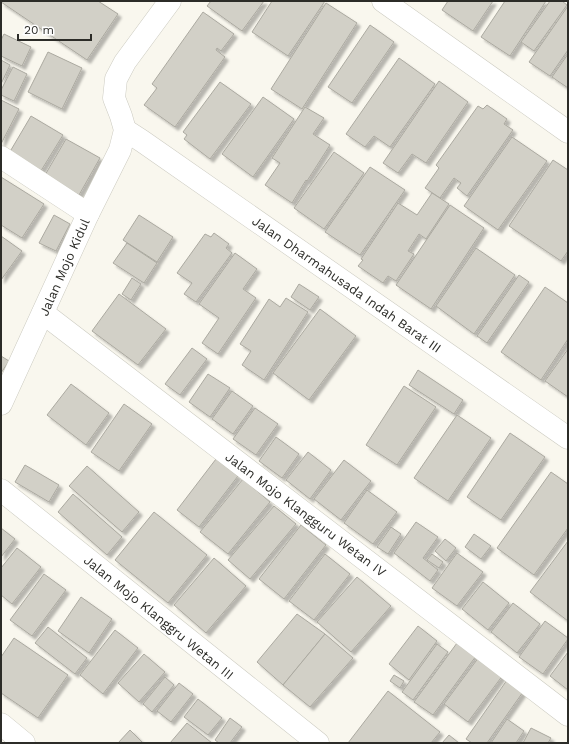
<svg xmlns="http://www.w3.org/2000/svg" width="569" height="744" viewBox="0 0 569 744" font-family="'Work Sans',sans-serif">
  <defs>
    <filter id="shadow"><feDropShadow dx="3.5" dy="3.5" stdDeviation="1" flood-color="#0004"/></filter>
  </defs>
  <rect width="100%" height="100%" fill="#f9f7ee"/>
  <g fill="#d2d0c7" stroke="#aba9a0" filter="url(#shadow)">
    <path d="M2,1H98L118,14L87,60L1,2Z"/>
    <path d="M211,1H264L242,31L207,6Z"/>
    <path d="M272,1H325L288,56L252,32Z"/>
    <path d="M448,1H493L473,31L442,10Z"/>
    <path d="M505,1H546L510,56L481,37Z"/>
    <path d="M550,1H562L567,5L534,51L521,42Z"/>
    <path d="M326,3L357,23L302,109L271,89Z"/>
    <path d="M568,6V50L550,76L529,62Z"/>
    <path d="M203,12L234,34L221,51L217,48L216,50L225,57L175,127L144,105L157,88L152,84Z"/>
    <path d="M370,25L394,42L352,103L328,87Z"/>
    <path d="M4,34L31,47L22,66L1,56V40Z"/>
    <path d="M48,52L82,68L62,109L28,92Z"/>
    <path d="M568,54V88L552,77Z"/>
    <path d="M399,58L435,84L390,147L374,136L365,147L346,134Z"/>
    <path d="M1,60L10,65L1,84Z"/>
    <path d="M13,67L27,74L14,101L1,95V90Z"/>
    <path d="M439,81L468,102L426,163L412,154L398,173L383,163Z"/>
    <path d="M220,82L251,104L210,159L184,139L187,135L183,132Z"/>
    <path d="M263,97L294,119L253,177L222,154Z"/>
    <path d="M1,100L19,109L1,144Z"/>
    <path d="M487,105L507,119L504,124L513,130L467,196L457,188L461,183L454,178L440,198L425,188L439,168L436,165L478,106L483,109Z"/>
    <path d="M305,107L324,118L313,134L330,145L307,181L306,180L292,203L265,185L280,163L272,158Z"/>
    <path d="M31,116L63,135L39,174L8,155Z"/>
    <path d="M512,137L547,161L498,230L464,206Z"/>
    <path d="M66,139L100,158L79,195L45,175Z"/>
    <path d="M334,152L364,173L324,229L294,208Z"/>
    <path d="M553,160L568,170V251L561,261L509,226Z"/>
    <path d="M370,167L405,190L360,255L325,232Z"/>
    <path d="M1,177L44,204L22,238L1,225Z"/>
    <path d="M432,193L449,204L426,239L419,234L408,251L414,254L396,281L388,276L383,283L358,266L363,260L361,259L398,203L417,215Z"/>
    <path d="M450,205L484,228L431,309L396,285Z"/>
    <path d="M54,215L70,224L56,251L39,243Z"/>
    <path d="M139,215L173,237L157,262L123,240Z"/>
    <path d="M214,233L229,244L226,248L232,253L196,302L184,294L192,283L177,273L205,234L211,237Z"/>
    <path d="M1,236L22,251L1,280Z"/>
    <path d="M127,243L157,263L144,283L113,263Z"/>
    <path d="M476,248L515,275L474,334L436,306Z"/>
    <path d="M235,253L257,269L243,289L256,298L218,354L202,343L219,318L199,304Z"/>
    <path d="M519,275L529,282L487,343L477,336Z"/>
    <path d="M132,278L141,284L131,300L122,294Z"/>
    <path d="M299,284L319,297L310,310L291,297Z"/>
    <path d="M545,287L568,303V339L541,380L501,352Z"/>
    <path d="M119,294L166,329L138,365L92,331Z"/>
    <path d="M286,298L308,312L264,380L242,365L251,351L240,344L269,299L280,307Z"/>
    <path d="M320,309L356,336L309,400L273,373Z"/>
    <path d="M192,348L207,359L180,395L165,384Z"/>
    <path d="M568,349V397L545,381Z"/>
    <path d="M1,356L9,361L1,373Z"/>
    <path d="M418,370L463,400L454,414L409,385Z"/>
    <path d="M208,374L230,388L210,417L189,402Z"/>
    <path d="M71,384L109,413L86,445L47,415Z"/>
    <path d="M404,386L436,407L397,465L366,445Z"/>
    <path d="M232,391L253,406L233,434L212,419Z"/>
    <path d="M124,404L152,424L119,471L91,452Z"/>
    <path d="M255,408L278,424L256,455L233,439Z"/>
    <path d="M457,415L491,438L448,501L414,478Z"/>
    <path d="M510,433L545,457L501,520L467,497Z"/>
    <path d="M276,437L299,454L282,478L259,461Z"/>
    <path d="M308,452L331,470L310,499L286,480Z"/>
    <path d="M216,459L238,476L199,527L177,510Z"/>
    <path d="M344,460L371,481L341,520L314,499Z"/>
    <path d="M25,465L59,485L49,502L15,482Z"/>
    <path d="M87,466L139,512L122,532L69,486Z"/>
    <path d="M551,472L568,484V528L534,575L497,548Z"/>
    <path d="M243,479L270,502L228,554L200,532Z"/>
    <path d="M367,490L397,512L373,544L344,523Z"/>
    <path d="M73,494L122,537L107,555L58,512Z"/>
    <path d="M274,506L296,524L250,579L228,560Z"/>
    <path d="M154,512L207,555L168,603L115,560Z"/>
    <path d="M416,522L438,537L423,558L438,570L430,581L394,553Z"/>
    <path d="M301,525L326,545L284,599L259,579Z"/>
    <path d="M391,527L401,534L388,554L377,547Z"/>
    <path d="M1,528L15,539L1,557Z"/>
    <path d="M474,534L491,546L481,559L465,547Z"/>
    <path d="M445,539L456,548L446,561L435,551Z"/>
    <path d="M568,541V621L530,592Z"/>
    <path d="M17,548L41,567L12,604L1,595V568Z"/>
    <path d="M457,553L483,572L457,606L432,588Z"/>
    <path d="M325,554L350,574L314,620L289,601Z"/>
    <path d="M432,554L443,562L439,568L427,560Z"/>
    <path d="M214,558L246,586L206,633L174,605Z"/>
    <path d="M44,574L66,590L32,636L10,620Z"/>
    <path d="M357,577L391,606L351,652L317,622Z"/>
    <path d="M483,582L509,603L488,630L462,609Z"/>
    <path d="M81,597L112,619L89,653L58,631Z"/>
    <path d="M513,603L540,624L517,653L491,632Z"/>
    <path d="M297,614L325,634L283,685L257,662Z"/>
    <path d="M545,621L568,638V639L543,674L519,657Z"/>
    <path d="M418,626L437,641L409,680L389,664Z"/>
    <path d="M48,627L87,658L75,674L35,643Z"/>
    <path d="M115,630L138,648L103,694L80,675Z"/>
    <path d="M325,634L353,658L310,707L283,685Z"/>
    <path d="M14,638L68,675L38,718L1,693V657Z"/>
    <path d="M457,643L476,656L433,715L414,702Z"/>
    <path d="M437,644L448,652L413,700L402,692Z"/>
    <path d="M568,652V690L550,676Z"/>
    <path d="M144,654L165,672L139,702L118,683Z"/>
    <path d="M479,657L503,675L468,722L444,704Z"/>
    <path d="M394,675L404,681L400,688L390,681Z"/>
    <path d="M165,677L174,685L152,712L143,704Z"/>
    <path d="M507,680L523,692L487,743H472L466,739Z"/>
    <path d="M179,683L193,694L171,722L157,711Z"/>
    <path d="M388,691L440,732L431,743H348Z"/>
    <path d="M198,699L222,718L208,735L184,717Z"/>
    <path d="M230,718L242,727L230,743H219L215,740Z"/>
    <path d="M507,719L524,731L516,743H491Z"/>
    <path d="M187,723L212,743H170Z"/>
    <path d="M531,728L551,738L548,743H523Z"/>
    <path d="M130,730L143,743H118Z"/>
    <path d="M449,735L459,743H442Z"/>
  </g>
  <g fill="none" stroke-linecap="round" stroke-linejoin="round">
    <g stroke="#cccbc1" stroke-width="23">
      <g id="minor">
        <path d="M383,1L568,132"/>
        <path d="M125,130L142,141L568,438"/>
        <path d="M1,157L88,214"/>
        <path d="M43,313L568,715"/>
        <path d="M1,404L88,214L120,150L125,130L121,116L114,98L116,79L125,62L170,1"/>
        <path d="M1,490L318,743"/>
        <path d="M1,724L24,743"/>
      </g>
    </g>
    <use href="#minor" stroke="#fff" stroke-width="22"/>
  </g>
  <g text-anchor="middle" stroke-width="3" stroke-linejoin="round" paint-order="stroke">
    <g font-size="13" fill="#2c2c28" stroke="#fff">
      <text transform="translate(64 267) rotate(-66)" y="5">Jalan Mojo Kidul</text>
      <text transform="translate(347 284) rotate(35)" y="5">Jalan Dharmahusada Indah Barat III</text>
      <text transform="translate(306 514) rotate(37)" y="5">Jalan Mojo Klangguru Wetan IV</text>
      <text transform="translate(159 617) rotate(39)" y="5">Jalan Mojo Klanggru Wetan III</text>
    </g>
  </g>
  <rect width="569" height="744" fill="none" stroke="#2c2c28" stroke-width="4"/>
  <path d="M18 34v6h73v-6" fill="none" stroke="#2c2c28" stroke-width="2"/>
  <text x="24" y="34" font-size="12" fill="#2c2c28" stroke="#ffffff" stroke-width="3" paint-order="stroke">20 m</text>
</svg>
